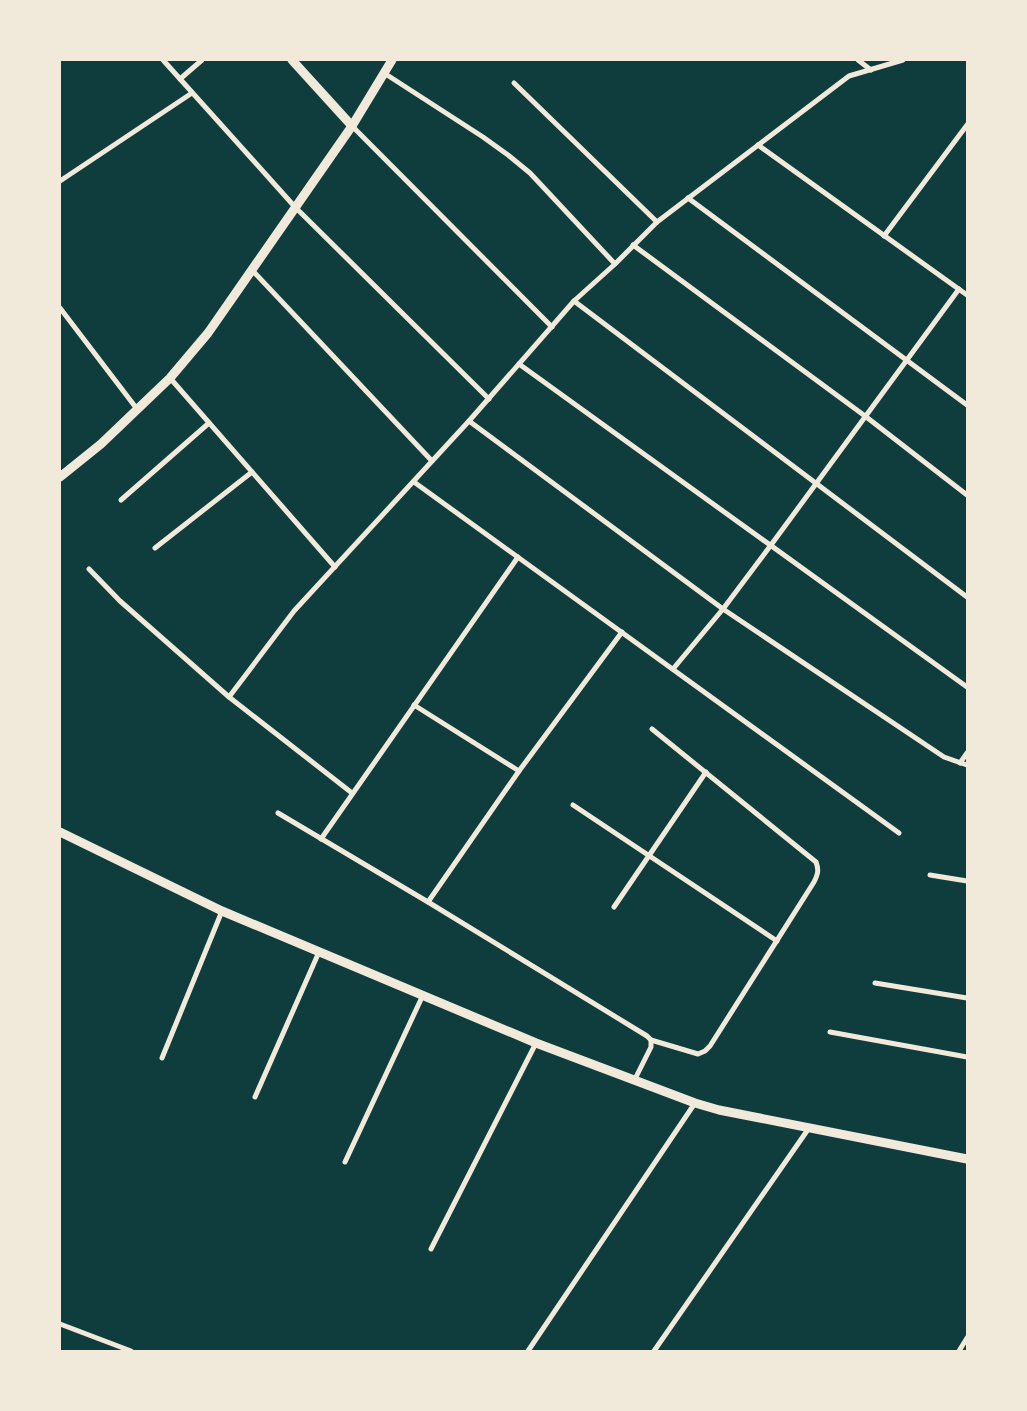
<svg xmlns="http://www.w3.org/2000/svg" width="1027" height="1411" viewBox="0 0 1027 1411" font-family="Karla,sans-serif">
  <rect width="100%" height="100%" fill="#0f3d3e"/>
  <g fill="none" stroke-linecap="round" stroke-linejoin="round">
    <g stroke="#f1e9da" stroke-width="5">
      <path d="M163,60L295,207L489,399"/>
      <path d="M858,60L871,70"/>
      <path d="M903,60L849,76L657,222L615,264L574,301L469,421L723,609L944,757L967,765"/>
      <path d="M384,73L483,137L508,155L530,173L615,264"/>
      <path d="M180,79L202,60"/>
      <path d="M514,83L657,222"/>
      <path d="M352,126L552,327"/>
      <path d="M758,145L967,295"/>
      <path d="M60,181L192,93"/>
      <path d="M688,198L967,405"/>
      <path d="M884,236L967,125"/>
      <path d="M633,245L865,416L967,495"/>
      <path d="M252,270L432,461"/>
      <path d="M574,301L967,597"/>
      <path d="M60,308L137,409"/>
      <path d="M519,364L967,687"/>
      <path d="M170,378L335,567"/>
      <path d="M414,482L899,833"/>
      <path d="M121,500L209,423"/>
      <path d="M155,548L252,472"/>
      <path d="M89,569L120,601L229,697L352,793"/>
      <path d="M673,669L723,609L771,545L959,289"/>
      <path d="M229,697L294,611L469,421"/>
      <path d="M414,705L519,771"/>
      <path d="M960,763L967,753"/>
      <path d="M573,805L777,941"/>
      <path d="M278,813L428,902L647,1036L651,1040V1047L635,1079"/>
      <path d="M321,839L518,557"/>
      <path d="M930,875L967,881"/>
      <path d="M428,902L519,771L622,632"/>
      <path d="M614,907L706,772"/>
      <path d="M875,983L967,998"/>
      <path d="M830,1032L967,1057"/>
      <path d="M651,1040L698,1054L705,1051L710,1046L814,882C818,874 819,870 816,862L652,729"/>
      <path d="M162,1058L222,911"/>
      <path d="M255,1097L319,952"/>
      <path d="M345,1162L423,995"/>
      <path d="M431,1249L536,1043"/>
      <path d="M60,1324L131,1351"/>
      <path d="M528,1351L695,1103"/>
      <path d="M654,1351L809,1128"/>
      <path d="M959,1351L967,1338"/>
    </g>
    <g stroke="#f1e9da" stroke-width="9">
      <path d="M292,60L352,126"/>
      <path d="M60,477L101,444L170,378L208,333L352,126L392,60"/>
      <path d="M60,832L222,911L536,1043L695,1103L719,1110L967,1159"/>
    </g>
  </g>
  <rect width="1027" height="1411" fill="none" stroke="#f1e9da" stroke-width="122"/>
</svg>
